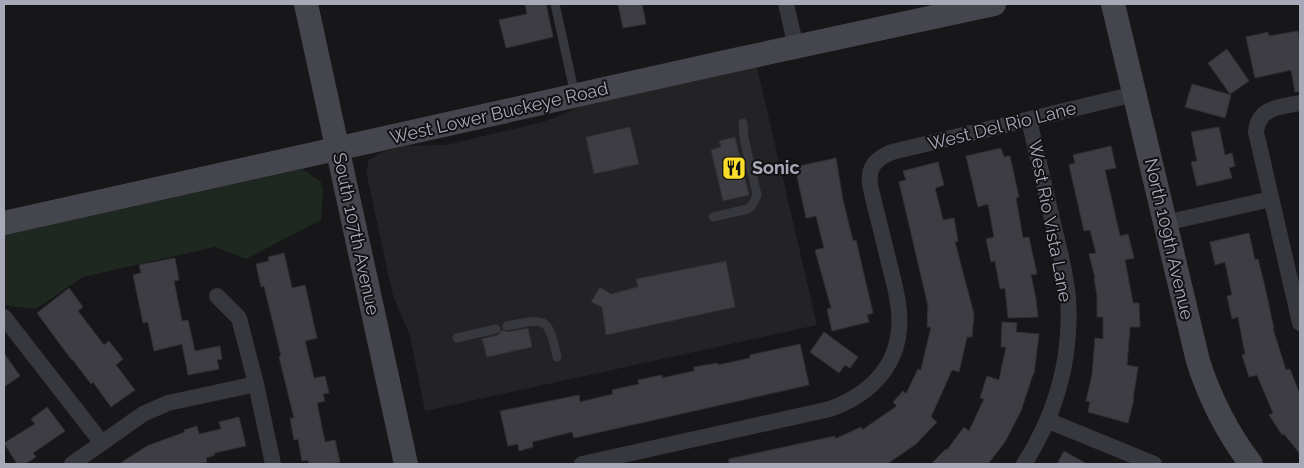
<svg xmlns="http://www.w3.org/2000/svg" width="1304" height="468" viewBox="0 0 1304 468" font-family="Raleway,sans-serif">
  <rect width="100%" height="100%" fill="#171618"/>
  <path fill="#232225" d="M757,67L817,325L425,411L410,336L393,296L366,171L369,160L382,152L406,146L446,145L543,122L583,106Z"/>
  <path fill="#1e2720" d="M303,169L321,182L323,191L321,220L246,259L215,247L83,277L36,309L4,305V235Z"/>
  <g fill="#3e3d43" stroke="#313034">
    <path d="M525,4H546L553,37L506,48L499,20L527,14Z"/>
    <path d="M618,4H642L646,24L623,28Z"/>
    <path d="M1298,31L1300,43V92H1295L1291,70L1255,78L1246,37L1268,32L1269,36Z"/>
    <path d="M1227,49L1249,81L1230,94L1208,63Z"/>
    <path d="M1192,84L1231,95L1225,118L1185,107Z"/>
    <path d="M630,127L639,164L594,174L586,137Z"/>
    <path d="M1219,127L1225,155L1232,153L1235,166L1229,168L1232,178L1197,186L1191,162L1197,161L1191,132Z"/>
    <path d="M735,137L749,195L723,201L711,150L721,147L719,141Z"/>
    <path d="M1111,146L1116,168L1105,170L1120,236L1128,234L1134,258L1125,260L1133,303H1139L1140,327H1130L1127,365L1138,367L1133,399H1134L1128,423L1088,412L1090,402L1086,401L1092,375L1095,338L1103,339V317H1097V295L1094,278H1095L1089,254L1096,253L1090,230L1084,231L1069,165L1075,163L1073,155Z"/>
    <path d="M1001,148L1004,157L1010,156L1019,197L1016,198L1023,238L1029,237L1033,256L1037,274L1031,275L1036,299L1038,317L1008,318L1005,288L1000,289L995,261L991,262L986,239L994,237L988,204L978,207L966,156Z"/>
    <path d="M836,158L843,200L853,241L856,240L873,313L867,315L869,322L832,331L827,309L831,308L815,250L824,248L816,216L806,218L795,167Z"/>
    <path d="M938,162L944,185L935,188L943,220L954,218L958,241L955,242L974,314L972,337H967L959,372L952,370L931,417L937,422L916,444L887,464H729V459L835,436V439L861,427L862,430L897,406L893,402L903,391L906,394L918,369L921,370L931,327H927L928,306L899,182L906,180L903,171Z"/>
    <path d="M1249,233L1255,260L1258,259L1265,287L1274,329H1273L1286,370L1290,369L1300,395V454L1284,434L1282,435L1269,415L1273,413L1257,375L1249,377L1242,355L1245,354L1238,317L1232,319L1227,296L1232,295L1225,262L1215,265L1210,242Z"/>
    <path d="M284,253L292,288L305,285L317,338L305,341L314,378L325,376L329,393L323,394L325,401L317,403L325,442L335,440L340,462L331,464H309L308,460L302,461L298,439L294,440L290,418H294L279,357L281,356L264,286L261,287L256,264L269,261L268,257Z"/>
    <path d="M175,258L179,280L174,281L182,321L188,320L195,351L220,346L222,359L217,360L219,369L188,375L182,344L154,351L148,322L143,323L133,275L141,273L139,265Z"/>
    <path d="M726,261L735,307L606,335L602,307L591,302L600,287L611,294L638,287L636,279Z"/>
    <path d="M69,288L83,307L78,311L104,345L109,341L123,359L116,365L135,390L111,407L93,382L91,384L72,359H71L37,313Z"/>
    <path d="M1002,322L1017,323L1016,332L1039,334L1034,374H1033L1021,411L1005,442L988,464H931L946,449L947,450L964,427L969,431L984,399L980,398L987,376L999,380L1006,347H1001Z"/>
    <path d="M528,328L532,347L487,357L482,339L498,335L502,330L508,332Z"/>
    <path d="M824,332L858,357L850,368L845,365L839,373L810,352Z"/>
    <path d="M800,344L809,385L574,438L572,432L532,442L533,447L519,451L518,444L508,446L500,411L579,395L580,402L613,394L612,390L639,384L638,380L662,375V378L694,371V367L718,363V365L750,358V355Z"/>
    <path d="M4,353L20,376L4,387Z"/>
    <path d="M47,407L65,431L33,453L36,457L25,464H17L4,443L35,424L31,419Z"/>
    <path d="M239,417L246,446L214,453L215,455L206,458L207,462L198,464H119L147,446L185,432L184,430L197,426L199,434L221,429L219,422Z"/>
    <path d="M1064,451L1087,464H1057Z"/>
  </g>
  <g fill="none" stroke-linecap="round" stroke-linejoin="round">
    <g stroke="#37373e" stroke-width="9">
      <path d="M555,4L575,95"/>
      <path d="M713,217L748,209C753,205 755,201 757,195L744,138L743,123"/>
      <path d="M507,326C546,318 548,316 557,357"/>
      <path d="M457,338L496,329"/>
    </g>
    <g stroke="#37373e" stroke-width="16">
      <path d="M786,4L796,47"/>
      <path d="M1300,103C1280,107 1258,107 1256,132L1300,323"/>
      <path d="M1165,223L1271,199"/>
      <path d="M217,296L239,318L256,384L273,464"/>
      <path d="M4,317L102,443"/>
      <path d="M1049,421L1154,464"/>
      <path d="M72,464L143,414L168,403L256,384"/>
      <path d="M582,464L830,409C874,393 903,361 899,312C898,295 893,279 889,263C883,237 876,211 870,185C868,167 875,159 892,152L1135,94"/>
      <path d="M1024,464C1056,414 1072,358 1068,298C1066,273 1059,248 1053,223C1045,189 1037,154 1029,120"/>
    </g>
    <g stroke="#45454e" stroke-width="24">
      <path d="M306,4L406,464"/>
      <path d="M1113,4L1198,361C1210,399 1227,432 1251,464"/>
      <path d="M4,223L730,61L994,4"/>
    </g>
  </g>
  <defs>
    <g id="restaurant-square" transform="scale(1.25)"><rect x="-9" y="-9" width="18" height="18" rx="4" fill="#fcde2a" stroke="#121113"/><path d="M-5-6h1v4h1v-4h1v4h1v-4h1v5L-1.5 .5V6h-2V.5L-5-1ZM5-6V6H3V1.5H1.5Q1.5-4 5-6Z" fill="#111"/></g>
  </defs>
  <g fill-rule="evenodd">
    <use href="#restaurant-square" x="734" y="168"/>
  </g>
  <g text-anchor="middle" stroke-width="4" stroke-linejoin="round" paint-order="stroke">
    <g font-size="18" fill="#a7a9b9" stroke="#121113">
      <text transform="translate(499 113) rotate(-13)" y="6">West Lower Buckeye Road</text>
      <text transform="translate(1002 126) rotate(-14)" y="6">West Del Rio Lane</text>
      <text transform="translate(1050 221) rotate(79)" y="6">West Rio Vista Lane</text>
      <text transform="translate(356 234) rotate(78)" y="6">South 107th Avenue</text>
      <text transform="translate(1169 239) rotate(77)" y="6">North 109th Avenue</text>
    </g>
    <g font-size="18" font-weight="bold" fill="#a7a9b9" stroke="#121113" text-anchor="start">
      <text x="752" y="174">Sonic</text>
    </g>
  </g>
  <rect width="1304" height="468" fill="none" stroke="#a7a9b9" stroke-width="10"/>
</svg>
